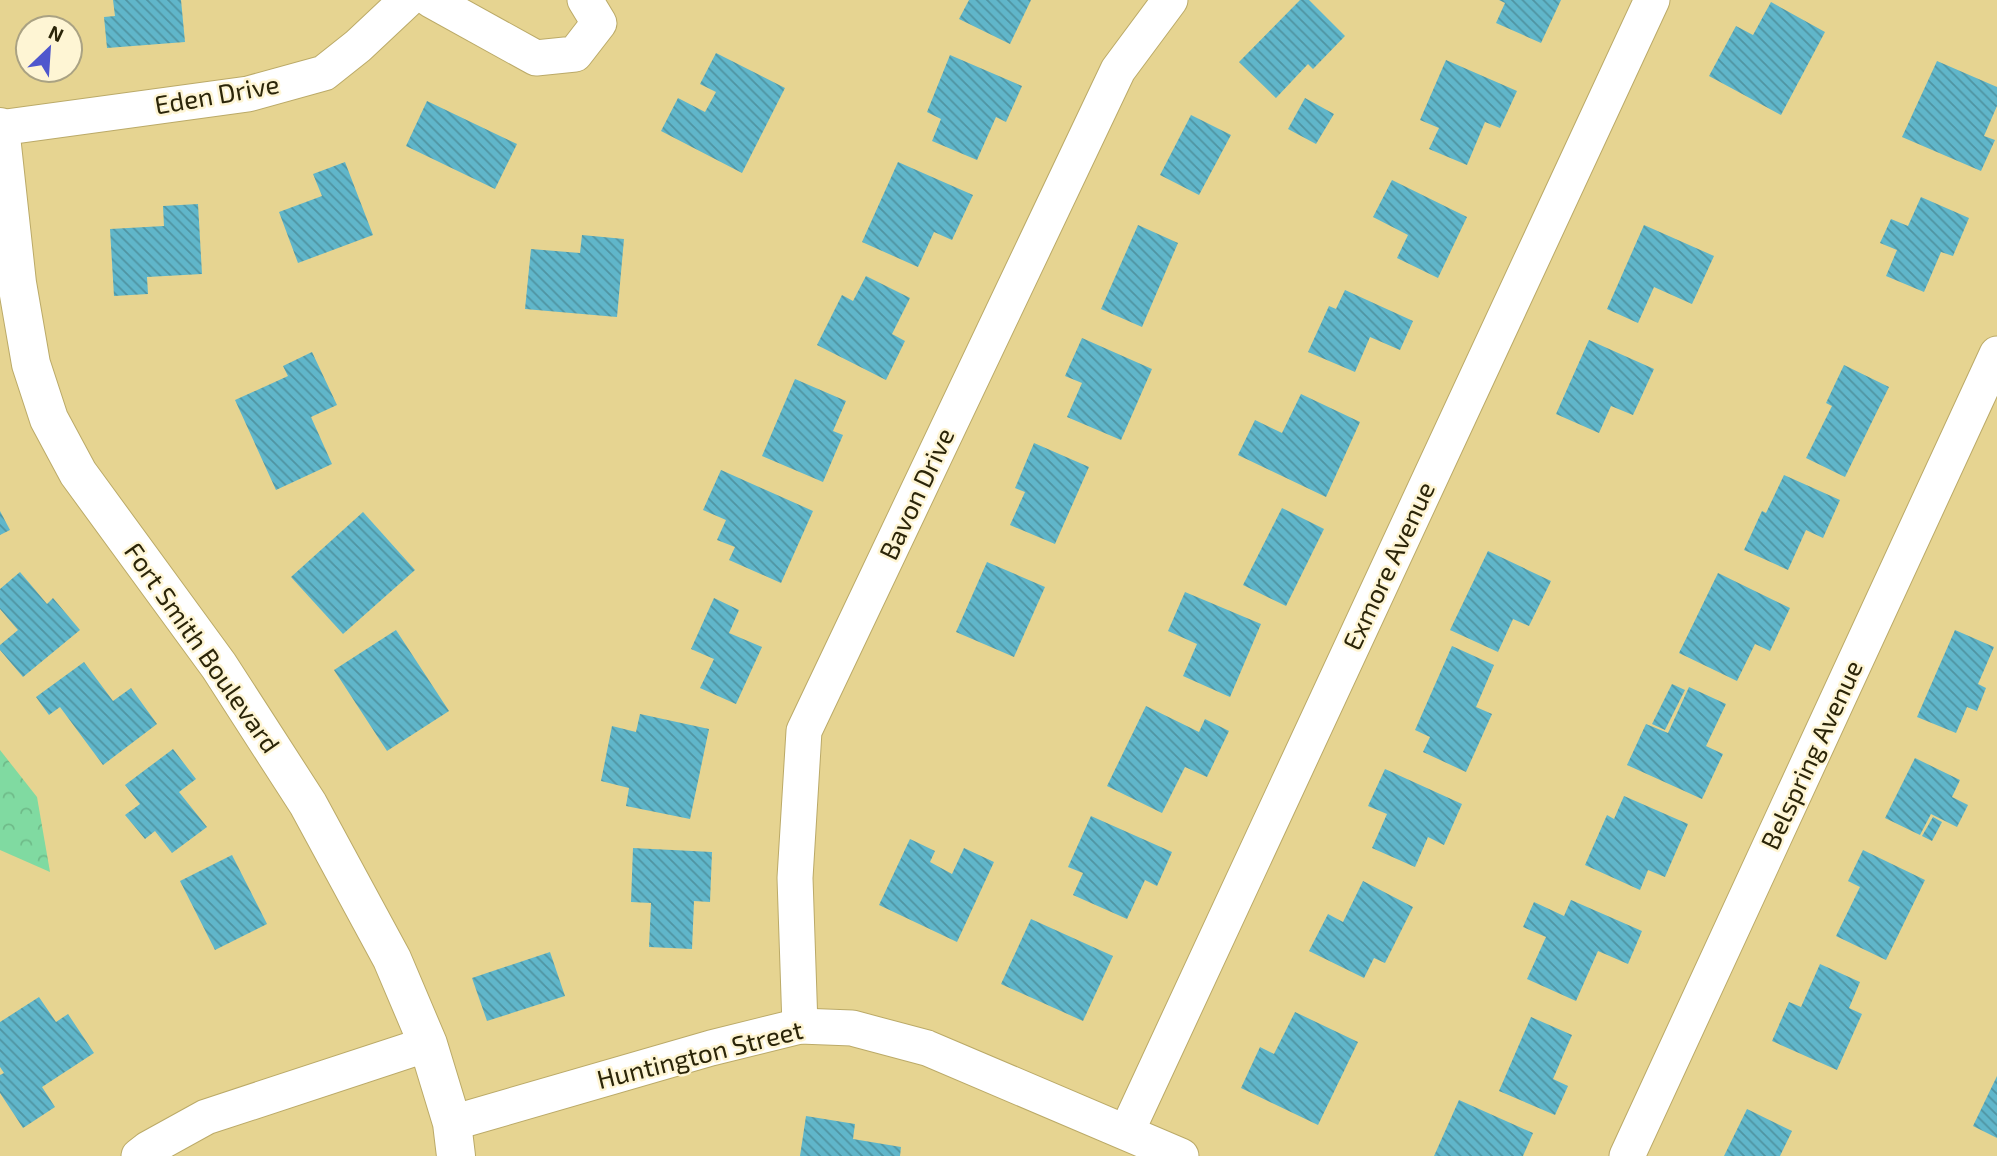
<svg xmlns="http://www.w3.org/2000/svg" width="1997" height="1156" viewBox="0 0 1997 1156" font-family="'Exo 2',sans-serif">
  <defs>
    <pattern id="forest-crowns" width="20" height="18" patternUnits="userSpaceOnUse" patternTransform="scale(1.75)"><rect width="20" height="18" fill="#80daa1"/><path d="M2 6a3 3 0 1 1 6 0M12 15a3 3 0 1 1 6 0" fill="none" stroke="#6fbb89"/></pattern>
    <pattern id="building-back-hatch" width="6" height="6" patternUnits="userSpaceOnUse" patternTransform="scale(1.75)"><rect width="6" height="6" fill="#60b6ca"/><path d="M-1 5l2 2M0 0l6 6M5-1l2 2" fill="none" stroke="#4f94a2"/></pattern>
  </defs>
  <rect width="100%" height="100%" fill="#e6d491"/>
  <path fill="url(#forest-crowns)" d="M0,750L37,797L50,872L0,850Z"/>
  <g fill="url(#building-back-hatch)">
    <path d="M113,0H181L185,42L107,48L104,17L115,16Z"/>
    <path d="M969,0H1031L1010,44L959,19Z"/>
    <path d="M1300,0H1309L1345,36L1313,69L1308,64L1276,98L1239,62Z"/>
    <path d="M1499,0H1561L1541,43L1496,23L1505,3Z"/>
    <path d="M1771,2L1825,32L1781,115L1709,76L1736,26L1753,35Z"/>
    <path d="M716,53L785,88L742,173L661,131L678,98L705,112L716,92L700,84Z"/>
    <path d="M950,55L1022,86L1006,122L996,117L977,160L932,141L941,119L927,112Z"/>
    <path d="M1446,60L1517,91L1500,128L1485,122L1467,165L1429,149L1439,128L1420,120Z"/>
    <path d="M1937,61L1997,87V106L1984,136L1995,140L1981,171L1902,137Z"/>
    <path d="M1305,98L1334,114L1316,144L1288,129Z"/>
    <path d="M427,101L517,144L495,189L406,146Z"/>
    <path d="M1191,115L1231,135L1199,195L1160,175Z"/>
    <path d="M345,162L373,235L298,263L279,212L322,196L313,174Z"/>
    <path d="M898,162L973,195L952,240L934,232L918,267L862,242Z"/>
    <path d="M1392,180L1467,217L1438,278L1397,258L1408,235L1373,217Z"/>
    <path d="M1921,197L1969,218L1953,256L1941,252L1924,292L1886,276L1897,250L1880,243L1891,219L1908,226Z"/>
    <path d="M198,204L202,274L147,277L148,294L114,296L110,229L164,226L163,206Z"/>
    <path d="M1138,225L1178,243L1142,327L1101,309Z"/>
    <path d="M1644,225L1714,256L1692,304L1654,287L1638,323L1607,309Z"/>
    <path d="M582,235L624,239L617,317L525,309L531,249L580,253Z"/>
    <path d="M866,276L910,298L892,334L905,341L886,380L817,345L842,295L853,301Z"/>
    <path d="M1345,290L1413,321L1400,350L1370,337L1355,372L1308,352L1329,306L1336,309Z"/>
    <path d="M1082,338L1152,369L1121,440L1067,417L1082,383L1065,376Z"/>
    <path d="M1589,340L1654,369L1633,415L1611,406L1599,433L1556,414Z"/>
    <path d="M312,352L337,405L311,417L332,464L276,490L235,400L288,376L283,366Z"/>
    <path d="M1844,365L1889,387L1845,477L1806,458L1832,406L1826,403Z"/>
    <path d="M795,379L846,401L833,431L843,435L823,482L762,456Z"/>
    <path d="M1301,394L1360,422L1326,497L1238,455L1255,420L1282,433Z"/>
    <path d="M1034,443L1089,467L1055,544L1010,525L1025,492L1015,488Z"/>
    <path d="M721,470L813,511L781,583L729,560L735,547L717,540L726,520L703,510Z"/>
    <path d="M1784,475L1840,500L1823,538L1806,530L1788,570L1744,550L1762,511L1766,513Z"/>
    <path d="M1282,508L1324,529L1286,606L1243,585Z"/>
    <path d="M0,511L10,530L0,535Z"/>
    <path d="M363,512L415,570L343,634L291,577Z"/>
    <path d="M1488,551L1551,581L1529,626L1513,619L1498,652L1450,630Z"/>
    <path d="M987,562L1045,587L1014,657L956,632Z"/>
    <path d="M20,572L47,604L53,598L80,630L23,677L0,650V645L18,630L0,609V589Z"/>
    <path d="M1718,573L1790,608L1770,651L1755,644L1737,681L1679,653Z"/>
    <path d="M1185,592L1261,624L1230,697L1183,676L1197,644L1168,631Z"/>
    <path d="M714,598L739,610L729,633L762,647L736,704L700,688L714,659L691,649Z"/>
    <path d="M396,630L449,711L387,751L334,670Z"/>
    <path d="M1955,630L1994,647L1978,684L1986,688L1977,711L1967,707L1956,733L1917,717Z"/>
    <path d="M1452,646L1494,665L1476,707L1492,714L1466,772L1423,752L1430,737L1415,730Z"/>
    <path d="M84,662L113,701L131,688L157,724L103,765L60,707L49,715L36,697Z"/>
    <path d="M1672,684L1685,690L1665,730L1652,724Z"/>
    <path d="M1689,687L1726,704L1706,746L1723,754L1702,799L1627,765L1646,724L1668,733Z"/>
    <path d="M1146,706L1199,732L1205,719L1229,731L1207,777L1185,767L1162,813L1107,786Z"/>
    <path d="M640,714L709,729L690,819L626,806L629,788L601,781L612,726L636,732Z"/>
    <path d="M173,749L196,779L179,792L207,827L172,853L155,831L145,839L125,815L140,804L125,785Z"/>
    <path d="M1915,758L1960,780L1952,797L1968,805L1957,827L1931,814L1920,835L1885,818Z"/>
    <path d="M1385,769L1462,804L1444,845L1428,837L1415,867L1372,848L1387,814L1368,806Z"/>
    <path d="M1624,796L1688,824L1665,877L1648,870L1640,890L1585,865L1607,815L1614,819Z"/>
    <path d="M1091,816L1172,852L1157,886L1145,880L1127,919L1073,895L1083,873L1068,867Z"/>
    <path d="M1933,817L1942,822L1932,841L1922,836Z"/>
    <path d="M910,839L935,851L930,862L952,874L964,848L994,862L957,942L879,905Z"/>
    <path d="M633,848L712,852L710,902L694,901L692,949L649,947L651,903L631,902Z"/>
    <path d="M1863,850L1925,880L1886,960L1836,936L1860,887L1848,881Z"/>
    <path d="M232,855L267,924L215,950L180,881Z"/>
    <path d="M1363,881L1413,907L1385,963L1374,958L1364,978L1309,951L1328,914L1343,922Z"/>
    <path d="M1571,900L1642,931L1628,964L1598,951L1576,1001L1527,979L1546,937L1523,927L1534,902L1564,916Z"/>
    <path d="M1031,919L1113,956L1083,1021L1001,984Z"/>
    <path d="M550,952L565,996L487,1021L472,978Z"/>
    <path d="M1820,964L1860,982L1849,1008L1862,1014L1837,1070L1772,1041L1789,1002L1801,1007Z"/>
    <path d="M39,997L56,1022L68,1014L94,1053L42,1087L55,1107L23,1128L0,1093V1075L4,1073L0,1067V1022Z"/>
    <path d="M1295,1012L1358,1042L1318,1125L1241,1088L1260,1047L1274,1054Z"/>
    <path d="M1531,1017L1572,1035L1553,1079L1568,1086L1555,1115L1499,1091Z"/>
    <path d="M1997,1076V1138L1973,1126Z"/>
    <path d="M1459,1100L1533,1133L1523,1156H1434Z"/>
    <path d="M1747,1109L1792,1131L1780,1156H1724Z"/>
    <path d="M806,1116L855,1124L853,1139L901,1147L900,1156H800Z"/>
  </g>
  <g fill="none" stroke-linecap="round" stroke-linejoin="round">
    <g stroke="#bbaa68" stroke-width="37">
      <g id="minor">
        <path d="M431,0L536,58L575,54L599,23L585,0"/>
        <path d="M0,128L248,94L324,73L358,46L407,0"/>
        <path d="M800,1026L795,878L804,731L1118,70L1170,0"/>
        <path d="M452,1123L711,1048L800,1026L852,1028L927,1048L1181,1156"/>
        <path d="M1127,1131L1652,0"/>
        <path d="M139,1156L148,1149L206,1117L428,1044"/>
        <path d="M1627,1156L1997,354"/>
      </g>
    </g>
    <g stroke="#bbaa68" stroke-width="40">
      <path id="tertiary" d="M0,127L17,283L31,364L49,419L78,473L219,666L308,804L392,959L428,1044L452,1123L456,1156"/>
    </g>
    <use href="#minor" stroke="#fff" stroke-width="35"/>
    <use href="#tertiary" stroke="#fff" stroke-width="38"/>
  </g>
  <g text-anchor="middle" stroke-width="5" stroke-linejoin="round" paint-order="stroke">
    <g font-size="26" fill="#2b2509" stroke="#fef5d4">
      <text transform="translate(217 95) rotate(-10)" y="9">Eden Drive</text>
      <text transform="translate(917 494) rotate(-65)" y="9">Bavon Drive</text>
      <text transform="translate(1389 566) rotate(-65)" y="9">Exmore Avenue</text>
      <text transform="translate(202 648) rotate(55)" y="9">Fort Smith Boulevard</text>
      <text transform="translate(1812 755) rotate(-65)" y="9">Belspring Avenue</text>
      <text transform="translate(700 1055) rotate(-14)" y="9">Huntington Street</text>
    </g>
  </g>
  <g transform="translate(49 49) rotate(25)"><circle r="33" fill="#fef5d4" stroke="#aaa283" stroke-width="2"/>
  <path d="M0-5L12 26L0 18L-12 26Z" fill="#4f57cd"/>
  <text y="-10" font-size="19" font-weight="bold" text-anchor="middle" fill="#2b2509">N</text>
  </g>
</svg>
